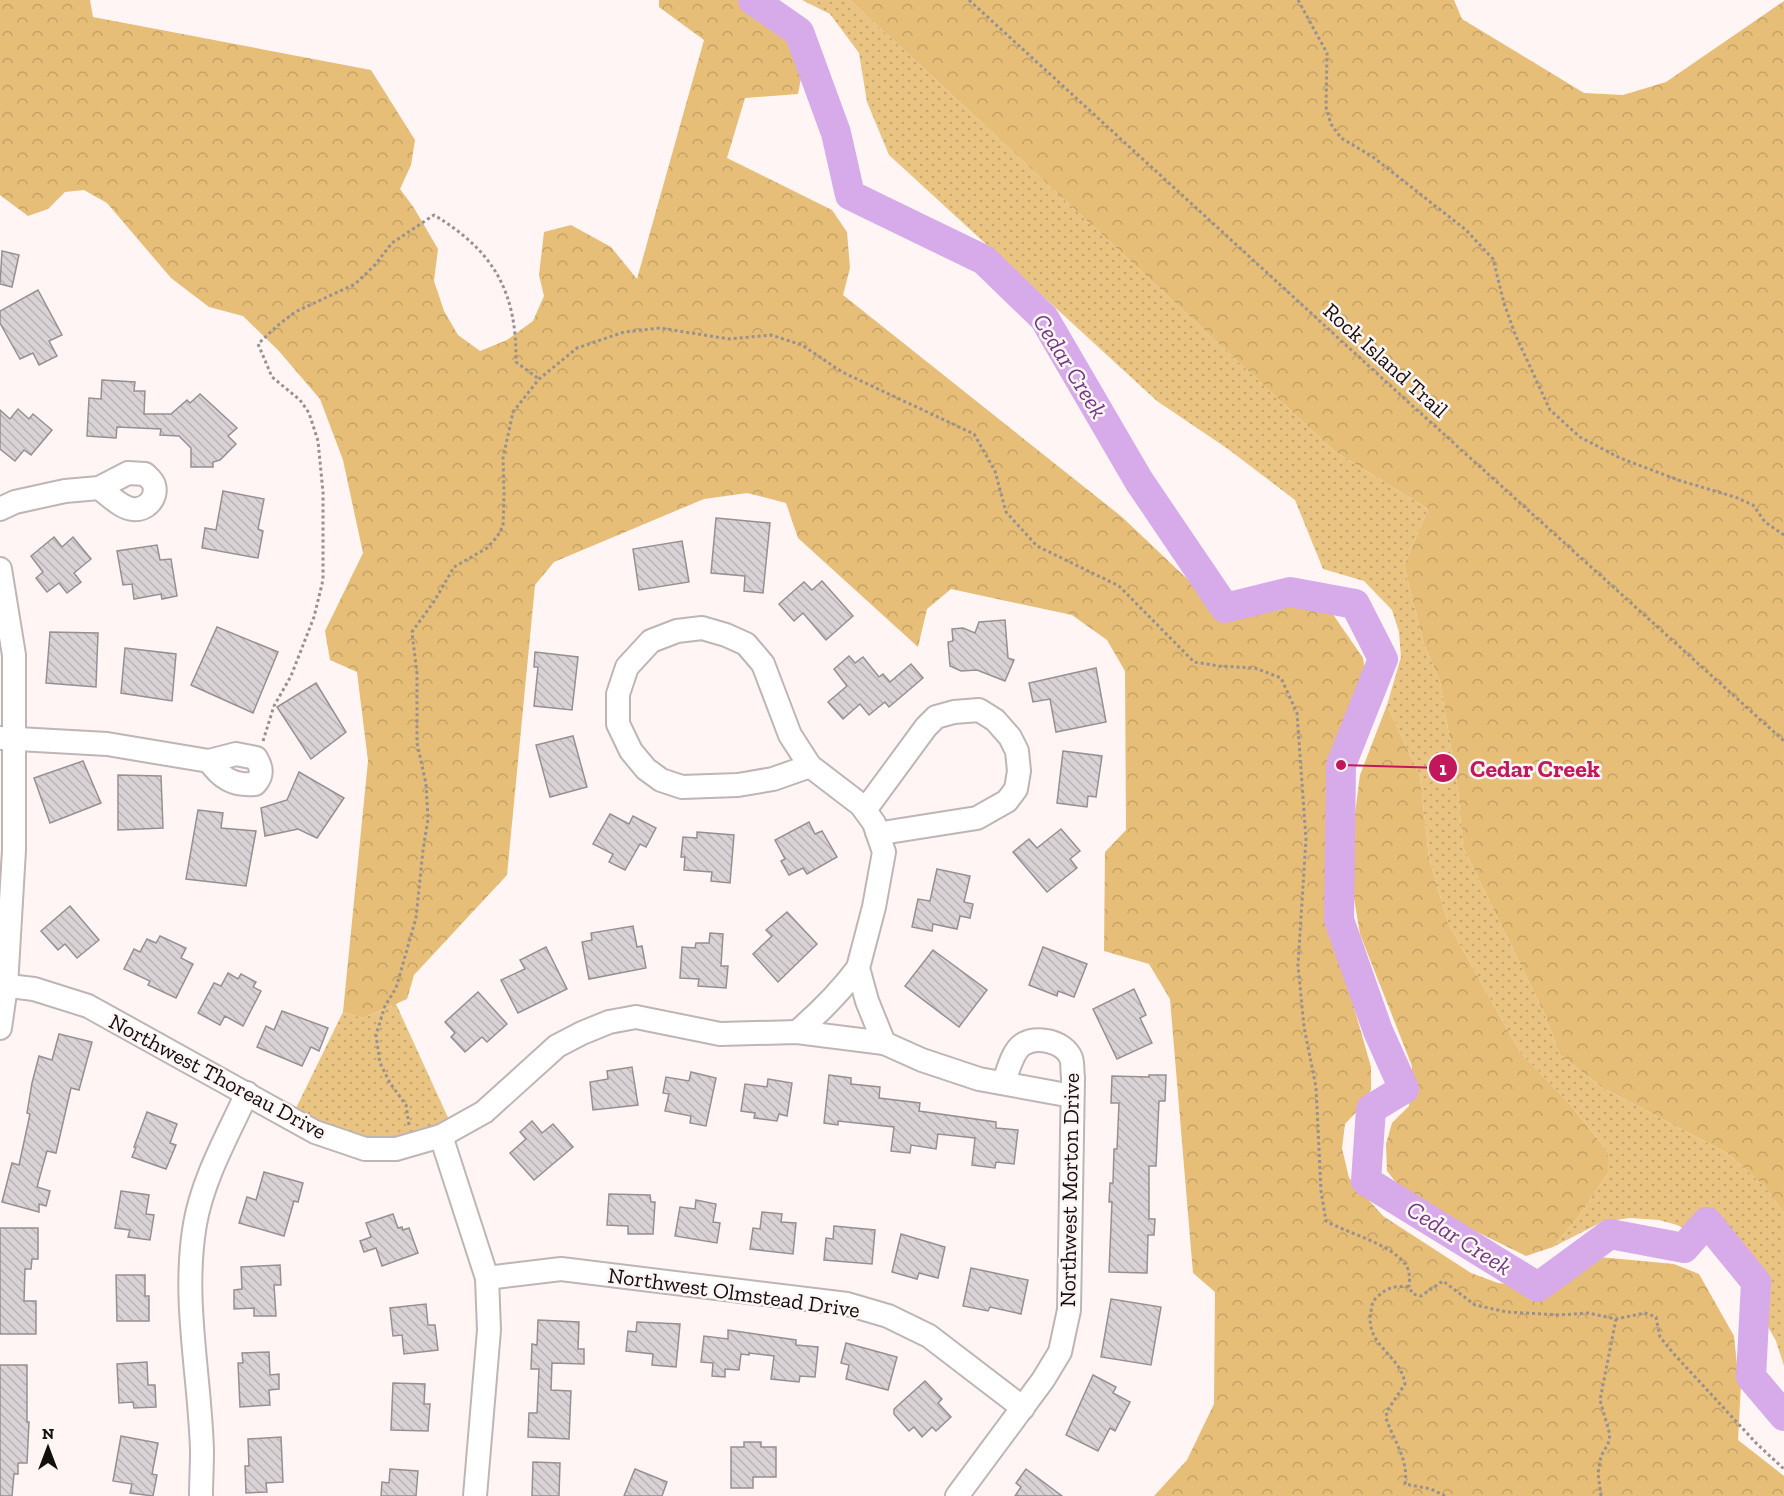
<svg xmlns="http://www.w3.org/2000/svg" width="1784" height="1496" viewBox="0 0 1784 1496" font-family="'Zilla Slab',serif">
  <defs>
    <pattern id="grass-dots" width="8" height="8" patternUnits="userSpaceOnUse" patternTransform="scale(1.5)"><rect width="8" height="8" fill="#eac482"/><path d="M2 2h.1M6 6h.1" fill="none" stroke="#c8a76f" stroke-width="1.8" stroke-linecap="round"/></pattern>
    <pattern id="forest-crowns" width="20" height="18" patternUnits="userSpaceOnUse" patternTransform="scale(1.5)"><rect width="20" height="18" fill="#e6be78"/><path d="M2 6a3 3 0 1 1 6 0M12 15a3 3 0 1 1 6 0" fill="none" stroke="#c4a267"/></pattern>
    <pattern id="building-back-hatch" width="6" height="6" patternUnits="userSpaceOnUse" patternTransform="scale(1.5)"><rect width="6" height="6" fill="#dad3d6"/><path d="M-1 5l2 2M0 0l6 6M5-1l2 2" fill="none" stroke="#bab4b6"/></pattern>
  </defs>
  <rect width="100%" height="100%" fill="#fff5f5"/>
  <g fill="url(#grass-dots)">
    <path d="M802,0H850L1334,451L1428,509L1404,566L1424,644L1440,682L1458,790L1463,847L1544,1013L1560,1055L1603,1088L1727,1153L1764,1186L1784,1213V1366L1776,1341L1744,1284L1713,1242L1677,1225L1659,1220L1630,1218L1602,1222L1553,1247L1580,1215L1608,1173V1152L1569,1103L1520,1052L1448,923L1429,858L1420,776L1387,705L1401,657L1399,632L1392,610L1364,581L1323,569L1295,500L1228,449L1157,401L889,155L867,102L859,53L830,14Z"/>
    <path d="M396,1004L450,1122C415,1134 378,1146 342,1131C326,1125 311,1116 296,1108L343,1012L363,1018Z"/>
  </g>
  <g fill="url(#forest-crowns)">
    <path d="M0,0H90L93,17L371,70L415,140L411,165L400,189L414,208L438,249L434,281L444,311L458,335L480,351L507,340L533,321L544,296L539,275L544,232L571,225L611,247L637,279L704,40L659,7V0H738L761,12L787,37L796,53L802,73L798,94L745,98L727,158L832,210L847,232L850,268L843,295L1122,517L1200,591H1235L1303,602L1332,613L1363,658L1366,677L1334,761L1329,859L1330,923L1371,1067V1090L1359,1109L1345,1124L1342,1148L1349,1178L1383,1216L1471,1273L1498,1283L1515,1285L1573,1270L1599,1257L1674,1264L1699,1274L1734,1336L1737,1365L1741,1384L1738,1440L1784,1476V1496H1154L1187,1460L1214,1404L1215,1292L1193,1273L1170,999L1149,964L1104,951L1105,852L1126,830L1125,671L1107,640L1072,615L951,589L927,609L918,647L798,538L786,503L747,493L704,499L554,562L535,585L507,875L414,975L407,999L363,1018L343,1012L368,761L357,672L330,660L325,631L363,553L343,460L320,399L278,350L243,316L209,307L171,278L107,203L84,190L65,192L48,209L28,216L0,195Z"/>
    <path d="M850,0H1454L1462,19L1584,93L1623,95L1666,82L1784,1V1213L1764,1186L1727,1153L1603,1088L1560,1055L1544,1013L1463,847L1458,790L1440,682L1424,644L1404,566L1428,509L1334,451Z"/>
    <path d="M1387,705L1420,776L1429,858L1448,923L1520,1052L1569,1103L1608,1152V1173L1580,1215L1553,1247L1526,1256L1465,1226L1399,1186L1387,1171L1386,1144L1392,1123L1409,1106L1412,1066L1360,934L1352,886L1353,829L1360,775Z"/>
  </g>
  <g fill="none" stroke-linecap="round" stroke-linejoin="round">
    <path stroke="#d7abea" stroke-width="30" d="M753,0L799,32L836,133L850,195L984,260L1044,318L1139,481L1225,608L1290,592L1355,604L1383,659L1341,765L1339,920L1378,1031L1404,1089L1371,1109L1366,1181L1538,1287L1610,1234L1684,1248L1707,1222L1756,1282L1751,1377L1784,1416"/>
  </g>
  <g fill="url(#building-back-hatch)" stroke="#968f93" stroke-width="1.5">
    <path d="M2,251L19,255L12,287L0,284Z"/>
    <path d="M38,290L62,335L49,341L57,356L39,365L33,353L20,359L0,323V311Z"/>
    <path d="M102,380L135,382L134,391H145L144,414H171L187,400L190,403L200,394L237,428L228,436L236,444L220,460L213,462V467H191V448L179,436L160,435L161,429L117,427L116,438L87,436L89,398L101,399Z"/>
    <path d="M18,409L29,419L33,414L52,430L31,455L24,450L15,461L0,449V410L10,419Z"/>
    <path d="M223,491L264,499L258,529L263,531L258,558L202,548L205,528L216,530Z"/>
    <path d="M716,518L770,523L763,593L744,591L745,576L711,573Z"/>
    <path d="M54,537L62,547L73,537L91,559L74,573L81,582L67,593L59,583L47,592L36,578L43,572L31,556Z"/>
    <path d="M682,541L689,582L639,590L633,549Z"/>
    <path d="M157,545L160,560L171,559L177,596L162,599L161,594L134,599L132,584L123,585L117,551Z"/>
    <path d="M822,581L853,616L826,640L803,613L794,621L779,604L804,582L812,590Z"/>
    <path d="M1005,620L1008,658L1014,660L1005,681L977,670L961,671L950,666L948,642L953,641L952,629L963,628L975,633L979,622Z"/>
    <path d="M217,627L278,652L253,713L191,685Z"/>
    <path d="M50,632L98,633L96,687L46,683Z"/>
    <path d="M125,648L176,654L172,701L121,693Z"/>
    <path d="M535,652L578,657L572,710L534,706L538,667H534Z"/>
    <path d="M849,656L855,663L863,657L879,677L883,674L890,682L911,664L923,678L889,707L885,702L869,715L860,704L843,719L828,702L847,686L834,669Z"/>
    <path d="M1096,668L1106,722L1056,732L1050,699L1033,702L1029,683Z"/>
    <path d="M316,683L346,732L311,759L277,707Z"/>
    <path d="M573,736L587,787L550,797L536,745Z"/>
    <path d="M1063,751L1102,756L1096,797L1088,796L1087,807L1057,803Z"/>
    <path d="M83,761L101,803L50,823L34,778Z"/>
    <path d="M299,772L344,798L317,838L298,829L265,836L261,808L287,800Z"/>
    <path d="M118,775L161,776L163,828L118,830Z"/>
    <path d="M198,810L223,813L221,828L256,831L246,886L186,879Z"/>
    <path d="M610,814L629,824L633,816L656,828L646,847L640,844L625,870L609,862L613,854L593,844Z"/>
    <path d="M809,822L815,834L822,831L837,857L807,874L803,868L789,875L781,861L785,859L775,840Z"/>
    <path d="M1061,829L1080,851L1070,859L1077,868L1047,892L1013,852L1029,839L1037,848Z"/>
    <path d="M697,832L734,835L730,883L711,881L712,872L684,870L685,857H681L683,837L697,838Z"/>
    <path d="M937,869L970,876L964,902L973,904L970,918L960,916L957,929L933,924L932,931L912,927L918,899L930,901Z"/>
    <path d="M70,906L99,940L77,958L65,944L58,950L41,931Z"/>
    <path d="M787,912L817,944L778,982L753,954L772,936L766,930Z"/>
    <path d="M633,926L637,947L642,946L646,968L589,979L582,942L592,940L591,933Z"/>
    <path d="M710,933L723,934L721,966H728L726,988L698,986L699,979L680,978L682,947L695,948L696,943H709Z"/>
    <path d="M160,936L186,948L181,958L193,964L176,998L148,985L150,981L124,969L134,949L140,952L147,939L156,943Z"/>
    <path d="M546,947L567,989L518,1013L501,980L525,969L520,960Z"/>
    <path d="M1043,947L1087,964L1074,997L1058,991L1057,996L1029,985Z"/>
    <path d="M933,950L987,990L959,1027L905,986Z"/>
    <path d="M228,973L238,979L241,974L256,982L253,987L261,991L243,1026L225,1016L220,1025L198,1013L214,983L221,986Z"/>
    <path d="M1134,989L1146,1015L1140,1018L1152,1043L1117,1059L1093,1009Z"/>
    <path d="M478,992L507,1024L487,1042L482,1037L465,1052L451,1037L455,1033L445,1022Z"/>
    <path d="M282,1011L328,1028L319,1051L311,1047L302,1066L257,1047L266,1026L274,1030Z"/>
    <path d="M59,1034L92,1042L79,1090L71,1088L56,1153L47,1151L37,1187L50,1191L46,1206L39,1204V1212L2,1202L12,1163L19,1165L30,1114L27,1113L32,1083L39,1056L52,1060Z"/>
    <path d="M632,1067L638,1105L593,1110L590,1082L608,1079L607,1071Z"/>
    <path d="M691,1072L716,1078L706,1126L690,1123L691,1116L665,1111L669,1094L663,1093L666,1077L689,1081Z"/>
    <path d="M829,1075L851,1078V1084L880,1087L879,1098L920,1103L919,1111L996,1122V1128L1018,1130L1014,1164L996,1162L995,1168L972,1165L975,1138L938,1134L936,1149L911,1145L910,1153L891,1151L894,1127L838,1121V1125L824,1123Z"/>
    <path d="M1149,1075H1166L1165,1101H1159L1156,1166H1149V1219H1155L1154,1235H1148L1147,1273L1109,1272L1112,1202H1109L1110,1183H1113L1114,1149H1117L1119,1103H1111L1112,1076L1149,1077Z"/>
    <path d="M768,1079L792,1083L787,1116L779,1114L777,1121L754,1118L755,1113L741,1111L745,1084L767,1087Z"/>
    <path d="M147,1112L177,1124L170,1143L176,1145L166,1169L132,1157L136,1147H134Z"/>
    <path d="M532,1121L542,1133L553,1124L573,1147L534,1180L510,1153L526,1139L520,1132Z"/>
    <path d="M264,1172L303,1183L298,1202L294,1201L284,1236L239,1223L247,1197L256,1200Z"/>
    <path d="M121,1191L149,1195L146,1214L154,1215L150,1240L128,1237L130,1230L115,1228Z"/>
    <path d="M609,1194L650,1195L651,1202H655L653,1234H628V1226L607,1225Z"/>
    <path d="M696,1200L716,1204L713,1222L720,1223L717,1243L675,1236L680,1207L695,1209Z"/>
    <path d="M762,1212L782,1214L781,1222L796,1223L793,1254L750,1249L753,1228L760,1229Z"/>
    <path d="M393,1214L398,1228L402,1227L403,1230L409,1228L418,1253L382,1266L376,1248L364,1252L360,1241L371,1237L366,1223Z"/>
    <path d="M834,1226L875,1230L872,1264L824,1260L826,1238L833,1239Z"/>
    <path d="M0,1228H38V1259H32L31,1269H25L24,1301H36V1334H0Z"/>
    <path d="M901,1234L945,1247L938,1278L919,1273L917,1279L892,1272Z"/>
    <path d="M280,1265L281,1285H274L276,1316H254V1308L234,1309V1290L242,1289L241,1267Z"/>
    <path d="M971,1268L1028,1280L1021,1314L990,1307L988,1311L963,1306Z"/>
    <path d="M116,1275H145V1296H149V1321H117Z"/>
    <path d="M1111,1299L1161,1307L1151,1365L1101,1357Z"/>
    <path d="M426,1304L428,1325H435L438,1350L404,1354L402,1335L393,1336L390,1308Z"/>
    <path d="M538,1320L579,1322L578,1349H584V1364L552,1363L551,1390L571,1391L569,1439L528,1437L529,1413H537L539,1369H531L532,1344L537,1345Z"/>
    <path d="M637,1322L680,1324L676,1367L652,1365L653,1354L626,1351L628,1331L636,1332Z"/>
    <path d="M728,1330L796,1340V1345L818,1347L815,1377L800,1376L799,1382L771,1379L774,1356L749,1353V1355L741,1354L739,1370L725,1369V1377L712,1376L713,1363L701,1362L704,1336L728,1339Z"/>
    <path d="M846,1343L897,1357L888,1390L846,1379L849,1365L841,1363Z"/>
    <path d="M269,1352L270,1375L279,1374V1389L269,1390L270,1405L240,1407L238,1363H243L242,1353Z"/>
    <path d="M147,1362L148,1385H155L156,1407L134,1408L133,1402L119,1403L117,1364Z"/>
    <path d="M0,1365H27V1422H29L27,1463H18V1474H14L12,1496H0Z"/>
    <path d="M1093,1375L1116,1387L1113,1393L1130,1402L1115,1431L1110,1428L1098,1451L1066,1435Z"/>
    <path d="M925,1381L942,1399L938,1403L951,1417L936,1431L932,1427L922,1437L914,1427L909,1431L894,1414V1409Z"/>
    <path d="M393,1383L425,1384L424,1404H430L428,1431L391,1430Z"/>
    <path d="M121,1436L158,1443L152,1474L157,1475L153,1496L130,1493L132,1484L113,1481Z"/>
    <path d="M281,1437L283,1482L266,1483L267,1492L246,1493L245,1466H249L248,1439Z"/>
    <path d="M744,1442H761V1447H776V1477H753V1488H731V1447H744Z"/>
    <path d="M533,1462L560,1463L559,1496H532Z"/>
    <path d="M390,1469L418,1471L416,1496H381L382,1482L389,1483Z"/>
    <path d="M635,1469L667,1482L662,1496H624Z"/>
    <path d="M1026,1469L1062,1496H1015L1021,1487L1016,1483Z"/>
  </g>
  <g fill="none" stroke-linecap="round" stroke-linejoin="round">
    <g stroke="#beb5b5" stroke-width="26">
      <g id="minor">
        <path d="M0,509L15,502L65,491L99,488L128,473L145,474C148,477 153,481 154,485C158,499 145,511 132,509C120,507 109,495 99,488"/>
        <path d="M0,569L14,655V850L6,986L0,1028"/>
        <path d="M0,738L107,744L209,761"/>
        <path d="M236,754L256,758C262,768 263,775 255,784C233,786 221,778 209,761Z"/>
        <path d="M810,766L773,779L738,785L682,787L661,780L646,769L631,751L618,724V694L627,667L651,641L677,631L702,628L726,635L746,644L763,664L790,735L810,766L861,805L874,823L884,852L874,907L858,968L867,1001L884,1043"/>
        <path d="M865,810L926,727L936,717L954,712L979,710L995,720L1010,737L1017,751L1019,771L1016,789L1007,801L977,818L882,833L877,832"/>
        <path d="M0,985L34,989L88,1006L315,1132L365,1149H396L441,1136L484,1112L557,1046L582,1033L609,1022L636,1017L720,1034L797,1032L884,1043L922,1060L979,1079L1072,1096"/>
        <path d="M797,1032C820,1012 840,992 858,968"/>
        <path d="M441,1136L487,1278L489,1330L475,1496"/>
        <path d="M487,1278L561,1269L847,1304L888,1316L929,1336L1023,1408"/>
        <path d="M201,1496C201,1481 202,1466 202,1451C200,1375 182,1300 195,1224C203,1178 228,1135 247,1093"/>
        <path d="M957,1496L1043,1380L1060,1352L1069,1310L1073,1077C1072,1072 1073,1063 1071,1058C1064,1041 1036,1035 1022,1045C1012,1052 1008,1072 1003,1083"/>
      </g>
    </g>
    <g stroke="#989191" stroke-width="3" stroke-dasharray="3 3" stroke-linecap="butt">
      <path d="M969,0L1406,400L1784,741"/>
      <path d="M1298,0L1327,53L1326,107L1331,124L1341,138L1373,157L1466,230L1493,259L1504,303L1515,334L1550,410L1580,437L1620,458L1678,480L1735,497L1753,505L1765,522L1784,535"/>
      <path d="M263,741L274,706L291,676L314,617L323,580V492L318,441L309,413L300,400L272,377L258,344L277,326L295,312L355,284L374,266L392,243L434,215C494,251 517,292 516,362L539,379"/>
      <path d="M409,1125L406,1105L390,1083L380,1063L376,1035L385,1006L396,988L416,918L423,850L428,819L426,784L417,743V674L412,632L435,600L454,567L487,548L497,537L503,526L504,494L503,458L513,412L539,379L577,348L624,332L660,328L729,339L771,335L802,345L842,372L974,434L995,471L1006,512L1037,546L1119,586L1194,662L1219,666L1255,668L1281,678L1297,713L1306,839L1298,965L1304,1027L1316,1087L1321,1191L1326,1221C1347,1233 1391,1244 1405,1264C1410,1270 1410,1279 1409,1287"/>
      <path d="M1445,1496L1431,1489L1405,1484C1409,1459 1393,1440 1386,1418L1387,1411L1405,1384C1401,1354 1364,1346 1371,1311C1372,1305 1372,1302 1376,1298C1386,1288 1395,1285 1409,1287L1413,1294L1421,1296L1443,1281L1475,1305L1507,1312L1559,1315L1588,1313L1616,1319L1645,1313L1656,1317L1660,1337L1673,1353L1757,1444L1784,1469"/>
      <path d="M1601,1496L1598,1473L1601,1456L1608,1444L1610,1435L1600,1400L1616,1319"/>
    </g>
    <use href="#minor" stroke="#fff" stroke-width="22"/>
  </g>
  <g text-anchor="middle" stroke-width="5" stroke-linejoin="round" paint-order="stroke">
    <g font-size="22" fill="#120f0f" stroke="#fff5f5">
      <text transform="translate(1386 360) rotate(42)" y="8">Rock Island Trail</text>
      <text transform="translate(218 1076) rotate(28)" y="8">Northwest Thoreau Drive</text>
      <text transform="translate(1069 1190) rotate(-89)" y="8">Northwest Morton Drive</text>
      <text transform="translate(734 1292) rotate(8)" y="8">Northwest Olmstead Drive</text>
    </g>
    <g font-size="24" font-style="italic" fill="#703a85" stroke="#fff5f5">
      <text transform="translate(1070 366) rotate(58)" y="8">Cedar Creek</text>
      <text transform="translate(1459 1238) rotate(32)" y="8">Cedar Creek</text>
    </g>
  </g>
  <path fill="none" stroke="#c2185b" stroke-width="2" d="M1341 765L1443 768"/>
  <g fill="#c2185b" stroke="#fff5f5" stroke-width="2">
    <circle cx="1341" cy="765" r="6"/>
    <circle cx="1443" cy="768" r="15"/>
  </g>
  <g font-size="18" text-anchor="middle" font-weight="bold" fill="#fff">
    <text x="1443" y="775">1</text>
  </g>
  <g font-size="24" text-anchor="middle" font-weight="bold" fill="#c2185b" stroke="#fff5f5" stroke-width="5" stroke-linejoin="round" paint-order="stroke">
    <text x="1535" y="777">Cedar Creek</text>
  </g>
  <g transform="translate(48 1448)" stroke="#fff5f5" stroke-width="4.5" paint-order="stroke">
  <path d="M0-4.5L10 22L0 15L-10 22Z" fill="#120f0f"/>
  <text y="-9" font-size="16" font-weight="bold" text-anchor="middle" fill="#120f0f">N</text>
  </g>
</svg>
